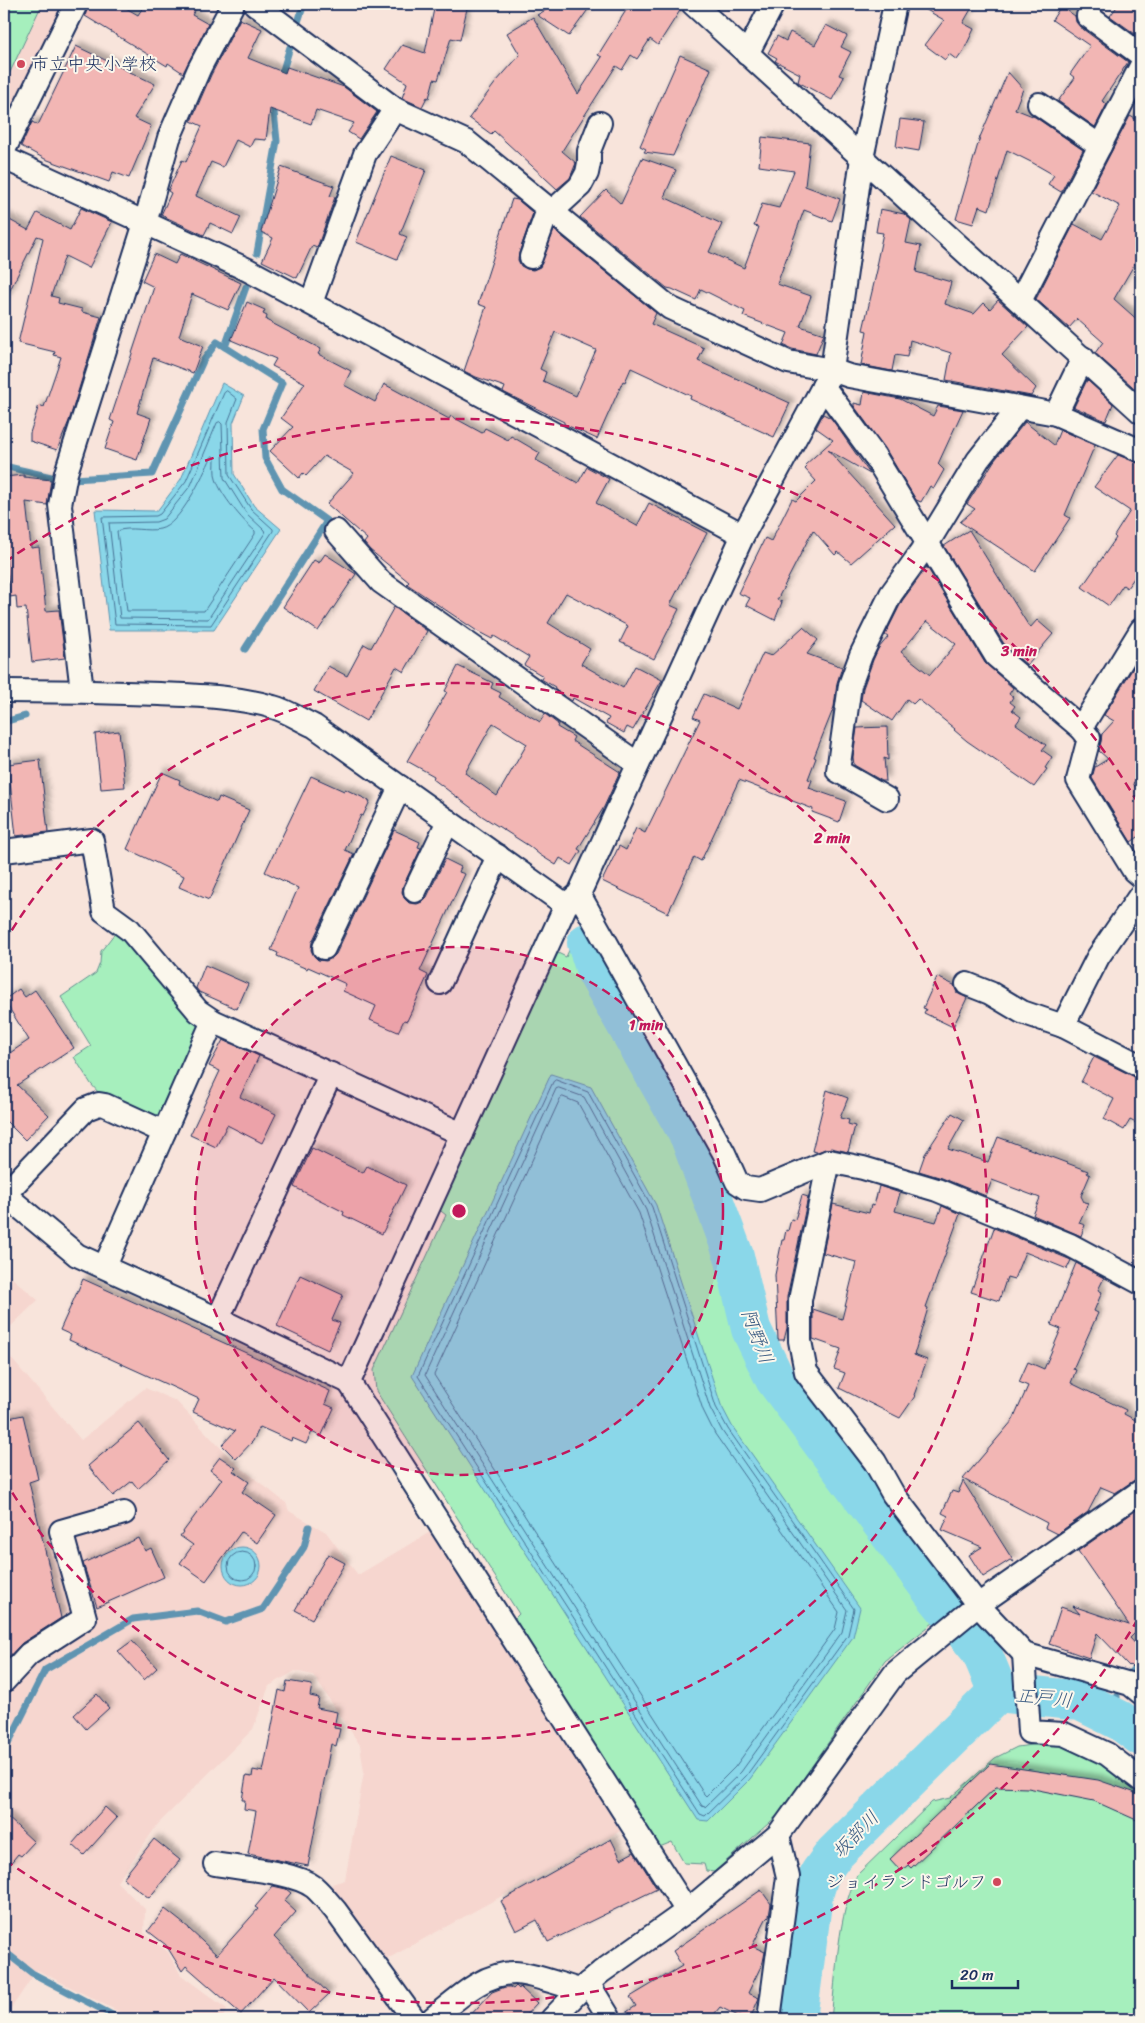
<svg xmlns="http://www.w3.org/2000/svg" width="1145" height="2023" viewBox="0 0 1145 2023" font-family="Sriracha,'Klee One',sans-serif">
  <defs>
    <filter id="shadow"><feDropShadow dx="4.5" dy="-4.5" stdDeviation="2.5" flood-color="#0004"/></filter>
  </defs>
  <rect width="100%" height="100%" fill="#f8e4db"/>
  <filter id="ink" filterUnits="userSpaceOnUse"><feTurbulence type="fractalNoise" baseFrequency=".02" numOctaves="2"/><feDisplacementMap in="SourceGraphic" scale="10" xChannelSelector="R" yChannelSelector="G"/><feConvolveMatrix kernelMatrix="1 2 1 2 8 2 1 2 1" color-interpolation-filters="sRGB"/></filter>
  <g filter="url(#ink)">
    <g fill="#f6d6cf">
      <path d="M4,4H70L4,133Z"/>
      <path d="M4,1271L38,1300L4,1333Z"/>
      <path d="M4,1350L81,1440L145,1388L176,1401L235,1463L286,1503L289,1511L326,1532L358,1575L430,1532L622,1830L378,1964L334,1898L332,1884L345,1880L364,1772L360,1745L313,1675L295,1671L269,1686L253,1729L158,1824L117,1882L145,1909L144,1933L168,1952L181,1975L227,2009L222,2019H133L37,1970L4,2019Z"/>
    </g>
    <g fill="#a6efbd" stroke="#608f8e">
      <path d="M4,4H42L4,85Z"/>
      <path d="M118,929L133,942L198,1026L199,1039L165,1115L152,1119L99,1093L91,1084L74,1057L91,1046L61,997L96,973L100,963L101,951Z"/>
      <path d="M570,948L687,1151L752,1356L774,1400L938,1619L885,1661L778,1815L714,1872L706,1871L704,1864L684,1863L672,1842L657,1848L511,1622L519,1614L376,1391L374,1370L446,1215L437,1208L554,951L566,957Z"/>
      <path d="M1053,1742L1095,1757L1141,1790V2019H831C836,1976 838,1913 857,1875L932,1802L950,1798L995,1758L1017,1747Z"/>
    </g>
    <g fill="#8ad7e9" stroke="#5e94b1">
      <path d="M222,383L244,396L233,423L234,474L254,506L281,529L214,630H109L95,510L157,511L181,479Z"/>
      <path d="M551,1074L591,1087L656,1205L721,1405L732,1426L860,1608L853,1637L750,1779L708,1821L698,1820L412,1376Z"/>
      <circle cx="242" cy="1566" r="19"/>
    </g>
    <g fill="none" stroke-linecap="round" stroke-linejoin="round">
      <g stroke="#477296" stroke-width="1">
        <path d="M227,391L237,399L228,422L229,475L251,509L273,529V531L211,625L115,624L102,517L156,516L160,514L186,481L224,393Z"/>
        <path d="M220,422L222,424L224,478L246,513L264,530L265,533L208,619L120,618L109,523L156,522L164,519L191,485L217,423Z"/>
        <path d="M213,456L215,458C215,465 214,472 216,479C221,495 242,520 255,531V534L204,611H127L117,531C130,526 146,532 160,529C180,525 203,475 211,458Z"/>
        <path d="M556,1080L588,1092L652,1207L716,1407L728,1429L854,1609L848,1635L746,1776L705,1816L700,1814L418,1376L553,1082Z"/>
        <path d="M559,1088L584,1097L646,1210L710,1408L722,1431L847,1610L842,1632L741,1772L705,1807L702,1806L425,1375L556,1089Z"/>
        <path d="M563,1097L578,1103L639,1213L703,1410L715,1434L839,1612L835,1629L735,1767L706,1796L704,1794L434,1375L560,1099Z"/>
        <circle cx="242" cy="1566" r="14"/>
      </g>
      <g stroke="#5e94b1" stroke-width="7">
        <path d="M296,28L304,4"/>
        <path d="M280,80L290,47"/>
        <path d="M257,253L277,141L274,112L276,102"/>
        <path d="M4,466L51,477"/>
        <path d="M74,479L152,474L203,361L217,342L225,347"/>
        <path d="M245,649L327,521L282,489L265,458L263,429L282,383L225,347L246,287"/>
        <path d="M4,722L25,716"/>
        <path d="M1131,1672L1141,1662"/>
        <path d="M1107,1714L1117,1697"/>
        <path d="M4,1752L45,1670L133,1619L197,1611L226,1622L263,1609L304,1547L309,1527"/>
        <path d="M4,1951L32,1973L120,2019"/>
      </g>
      <g stroke="#8ad7e9" stroke-width="40">
        <path d="M587,943L596,971L690,1137L734,1256L751,1329L775,1379L936,1596L981,1651L998,1692"/>
        <path d="M998,1692L1081,1701L1121,1721L1141,1736"/>
        <path d="M797,2019L813,1895L820,1873L834,1854L998,1692"/>
      </g>
    </g>
    <g fill="#f2b6b4" stroke="#1b2f5e" fill-rule="evenodd" filter="url(#shadow)">
      <path d="M89,4H119L138,15L145,4H199L192,15L208,24L183,73L168,63L167,66L85,16Z"/>
      <path d="M435,4H468L460,40L451,38L438,80L434,79L429,98L427,97L422,107L402,98L407,83L386,69L402,45L425,53Z"/>
      <path d="M556,4H592L569,36L537,15Z"/>
      <path d="M630,4H680L681,9L658,45L650,39L637,59L631,55L622,70L616,66L562,151L576,163L570,178L557,189L494,131L491,134L469,118L496,82L520,55L507,33L533,17L578,94L602,57L598,55Z"/>
      <path d="M916,4H974L963,23L974,29L964,50L957,60L949,54L945,60L925,45L944,20Z"/>
      <path d="M1119,4H1141V32L1138,36L1110,16Z"/>
      <path d="M1061,6L1075,16L1076,22L1080,27L1128,62L1102,101L1107,104L1095,127L1058,101L1075,78L1070,74L1090,46L1052,20Z"/>
      <path d="M240,19L262,29L248,58L285,73L287,67L344,87L377,112L359,139L348,132L354,123L316,110L311,124L270,109L266,140L254,139L250,147L236,140L223,167L211,162L196,196L241,217L233,234L210,223L204,235L161,215L171,193L168,191L182,160L186,162L202,126L191,121L211,75Z"/>
      <path d="M826,25L847,36L841,47L851,52L839,75L844,77L832,100L798,82L800,74L775,61L777,58L768,53L777,36L786,41L790,32L815,45Z"/>
      <path d="M76,46L155,84L134,118L151,126L129,178L113,172L109,182L45,159L21,146L32,122L38,125Z"/>
      <path d="M680,55L711,69L673,156L644,152L646,149L640,146Z"/>
      <path d="M1008,72L1023,89L1015,109L1035,117L1083,150L1061,192L1048,184L1054,175L1033,163L1007,150L989,210L979,206L973,224L956,219L980,137Z"/>
      <path d="M1130,116L1141,122V253L1114,299L1141,323V394L1095,353L1103,342L1077,319L1069,328L1036,299L1074,224L1102,239L1120,206L1091,191Z"/>
      <path d="M900,119L924,122L919,151L896,147Z"/>
      <path d="M762,137L810,143L805,186L840,199L832,221L804,210L777,284L811,296L800,326L824,334L816,354L792,349L783,345L788,333L743,316L745,311L701,289L696,300L672,289L667,288L580,217L606,190L621,204L642,158L676,170L664,197L722,224L709,252L744,268L759,227L754,226L762,204L779,208L794,171L759,166Z"/>
      <path d="M391,156L426,170L400,234L407,237L397,259L356,242Z"/>
      <path d="M281,167L334,186L330,196L335,197L317,248L312,246L297,278L262,261L273,238L261,232Z"/>
      <path d="M512,199L518,200L533,213L519,253L518,260L521,266L527,269L533,270L540,267L554,230L656,313L651,324L704,348L698,361L790,403L774,437L690,399L691,396L631,368L625,382L623,381L597,439L564,424V422L503,392L505,387L476,377L464,371L486,307L478,304ZM555,332L596,350L576,396L543,381L546,372L540,369Z"/>
      <path d="M81,208L112,222L89,268L65,256L51,296L59,298L58,303L82,309V312L101,317L69,421L57,450L30,441V433L39,405L44,407L61,357L54,355L55,352L18,343L43,238L37,236L4,302V217L28,230L37,213L70,230Z"/>
      <path d="M880,209L904,214L911,220L906,243L921,246L916,272L951,282L945,304L974,314L984,303L990,309L998,300L1028,327L1002,355L1036,388L1031,396L946,380L951,353L910,340L907,357L895,355L892,371L861,365L867,331L863,330L878,266H876L883,233L876,232Z"/>
      <path d="M154,254L175,264L180,254L241,283L228,310L192,294L179,336L203,346L193,373L153,358L137,413L151,418L137,460L105,449L114,422L110,420L154,287L142,281Z"/>
      <path d="M247,302L265,310L263,314L267,316L266,320L321,349L318,354L351,371L344,385L375,402L384,384L449,419L451,416L482,433L485,428L508,440L511,436L540,453L536,460L578,483L587,467L609,479L596,503L637,526L649,503L707,533L670,605L679,609L654,659L620,642L628,626L566,593L548,623L590,649L581,664L623,688L635,666L662,680L633,730L627,727L624,733L606,723L609,718L573,698L572,701L554,689L555,687L541,679L543,676L524,665L529,657L494,636L492,639L477,631L407,584L409,582L370,550L364,543L367,539L327,504L354,473L324,456L306,476L303,473L299,478L270,451L293,427L281,418L305,383L272,366L276,359L231,340Z"/>
      <path d="M1087,380L1113,404L1106,421L1074,407Z"/>
      <path d="M864,392L900,399L933,416L938,406L963,410L938,464L944,470L934,488L930,486L921,502L916,500L885,448L854,406V403L862,405Z"/>
      <path d="M823,414L831,418L870,474L828,450L895,524L851,563L838,552L835,555L813,530L777,600L782,602L775,620L746,605L750,598L738,593L765,538L771,541L792,499L796,501L816,481L805,469L807,467L805,465L833,440L816,428Z"/>
      <path d="M1025,422L1054,445L1060,430L1095,445L1065,515L1070,518L1035,571L960,522L975,509L967,504L994,461Z"/>
      <path d="M1118,455L1141,464V568L1127,588L1123,585L1109,606L1082,587L1116,538L1114,536L1130,511L1094,487Z"/>
      <path d="M24,475V477L51,480L47,505L26,502L31,548L39,547L46,611L59,610L65,658L32,662L26,608L17,609L16,596L10,597L4,539V477Z"/>
      <path d="M969,530L1030,628L1037,620L1053,634L1027,665L1006,647L944,546Z"/>
      <path d="M325,554L356,574L318,631L283,607L314,560L319,563Z"/>
      <path d="M927,567L985,663L1013,688L1009,694L1013,697L1010,702L1015,706L1012,710L1021,717L1016,724L1046,745L1042,750L1052,757L1045,768L1047,769L1034,787L967,741L954,730L955,729L918,699L913,704L907,699L892,721L861,700L863,688L873,660L878,649L888,637L885,635L902,601ZM927,621L956,644L930,675L901,652Z"/>
      <path d="M394,607L427,631L404,672L396,667L366,721L314,691L328,666L347,676L364,644L371,648Z"/>
      <path d="M803,627L818,640L807,654L842,667L837,683L834,707L814,757L816,758L808,779L812,780L809,788L846,801L839,822L812,812L813,809L739,780L701,861L694,857L668,913L602,881L619,846L626,850L636,828L645,833L700,720L693,717L704,694L737,709L763,653L771,656Z"/>
      <path d="M1141,655V774L1133,783L1141,795V835L1131,842L1092,778L1095,767L1108,759L1099,751L1102,734L1114,721L1104,715Z"/>
      <path d="M458,666L493,683L491,688L501,693L499,697L540,722L545,714L558,724L557,727L574,737L572,741L620,772L604,807L578,849L581,851L572,865L560,858L556,865L540,855L529,846L482,816L433,779L434,776L407,761L447,692L445,691ZM493,723L527,744L497,796L465,773Z"/>
      <path d="M887,727L888,760L884,758L886,781H882L854,765L853,757L857,728Z"/>
      <path d="M119,731L125,787L101,789L95,734Z"/>
      <path d="M40,760L48,832L16,836L8,764Z"/>
      <path d="M162,772L180,780L179,784L217,802L219,797L249,810L209,900L179,887L184,876L127,849Z"/>
      <path d="M311,776L344,791L345,789L370,801L363,816L361,815L345,850L354,854L312,942L311,950L314,956L318,960L326,961L332,958L336,954L394,830L420,842L418,847L421,848L403,886L402,892L404,898L409,903L417,904L422,902L427,897L445,859L461,867L459,872L465,874L420,971L428,975L407,1021L404,1020L398,1032L370,1020L376,1006L343,991L346,984L308,967L307,969L277,956L278,953L271,950L298,888L265,872Z"/>
      <path d="M205,965L248,984L237,1009L199,992L196,988Z"/>
      <path d="M937,977L954,985L957,993L967,998L953,1027L924,1013L926,1009L923,1008Z"/>
      <path d="M19,989L25,997L35,990L74,1048L17,1085L49,1115L25,1140L4,1119V1057L29,1040L4,1000Z"/>
      <path d="M223,1040L259,1056L240,1097L276,1114L262,1143L227,1125L216,1147L190,1135L220,1071L209,1066Z"/>
      <path d="M1094,1057L1141,1080V1114L1136,1123L1130,1120L1124,1130L1104,1119L1114,1099L1081,1082Z"/>
      <path d="M827,1090L848,1098L840,1118L849,1120L848,1124L855,1126L848,1152L831,1148L817,1152L812,1151Z"/>
      <path d="M952,1113L964,1120L948,1149L988,1162L998,1137L1088,1171L1087,1173L1090,1175L1081,1196L1084,1202L1088,1203L1079,1223L1085,1225L1081,1236L1033,1215L1040,1198L992,1180L986,1196L942,1178L919,1171L925,1154Z"/>
      <path d="M312,1148L363,1173L367,1166L406,1185L382,1234L343,1215L344,1212L294,1187Z"/>
      <path d="M879,1186L900,1193L895,1211L936,1222L942,1206L960,1214L926,1307L928,1308L914,1355L927,1360L914,1395L915,1396L900,1418L839,1388L845,1373L834,1369L841,1349L813,1339V1309L842,1319L856,1262L823,1253L833,1204L869,1213L871,1205L874,1206Z"/>
      <path d="M802,1195L808,1197L787,1297V1328L784,1340H778L775,1275L782,1240H784L786,1230L788,1231L791,1219L795,1220Z"/>
      <path d="M994,1228L1071,1260L1067,1269L1025,1252L1014,1279L1007,1277L999,1301L971,1292Z"/>
      <path d="M1076,1263L1104,1278L1098,1290L1102,1292L1094,1311L1098,1313L1073,1369L1076,1370L1071,1383L1126,1410L1124,1414L1141,1423V1468L1136,1479L1115,1493L1101,1487L1088,1512L1057,1534L1045,1528L1047,1523L963,1479L1013,1420L1028,1386L1019,1382L1028,1362L1044,1369L1061,1329L1051,1325Z"/>
      <path d="M300,1275L343,1295L332,1320L340,1323L328,1350L277,1326Z"/>
      <path d="M83,1279L330,1391L325,1404L334,1408L321,1437L312,1432L306,1444L292,1438L291,1441L260,1427L253,1441L236,1459L222,1445L235,1431L193,1412L199,1399L69,1340L71,1335L60,1330Z"/>
      <path d="M23,1415L38,1479L29,1482L61,1618L22,1643L4,1662V1419Z"/>
      <path d="M139,1423L169,1460L138,1489L132,1481L113,1496L88,1466Z"/>
      <path d="M220,1457L236,1468L233,1471L249,1482L242,1492L276,1515L257,1543L241,1532L206,1581L180,1563L193,1545L180,1536L222,1479L210,1470Z"/>
      <path d="M963,1481L1014,1562L1010,1560L983,1577L969,1555L982,1547L942,1530L948,1516L942,1513L952,1491L958,1493Z"/>
      <path d="M1141,1507V1642L1135,1633L1130,1638L1141,1650V1658L1132,1667L1130,1665L1129,1666L1097,1633L1089,1658L1049,1644L1061,1607L1080,1614L1073,1606L1129,1625L1078,1551Z"/>
      <path d="M139,1538L145,1551L151,1548L164,1577L97,1607L83,1563Z"/>
      <path d="M328,1554L345,1563L312,1619L295,1610Z"/>
      <path d="M132,1641L157,1668L144,1680L118,1651Z"/>
      <path d="M287,1681L312,1685L310,1696L319,1698L317,1708L337,1712L334,1728L340,1729L336,1746L331,1744L308,1866L248,1854L256,1811L244,1809L245,1800H242L246,1776L252,1777L253,1770L263,1772L279,1690L285,1692Z"/>
      <path d="M97,1694L109,1708L86,1729L74,1715Z"/>
      <path d="M990,1764L1098,1780L1133,1792L1141,1797V1822L1094,1801L1028,1788L996,1787L911,1868L908,1865L901,1871L890,1859Z"/>
      <path d="M105,1807L117,1818L84,1855L72,1844Z"/>
      <path d="M4,1814L34,1842L21,1856L18,1854L4,1871Z"/>
      <path d="M154,1839L180,1860L149,1898L123,1878Z"/>
      <path d="M611,1839L621,1859L634,1852L657,1889L548,1942L537,1920L516,1931L501,1901Z"/>
      <path d="M273,1886L286,1889L291,1893L284,1901L296,1912L274,1937L329,1994L309,2013L274,1977L241,2014L186,1966L182,1971L166,1945L148,1931L165,1909L189,1928V1929L217,1955L258,1909L255,1907Z"/>
      <path d="M761,1890L771,1904L769,1916L766,1919L752,1946L765,1952L763,1962L748,1993L759,1998L750,2019H744L720,2007L710,2019H623L622,2015L636,2006L630,1997L682,1966L673,1951Z"/>
      <path d="M516,1986L519,1989L520,1987L537,2003L524,2017L522,2016L519,2019H467L492,1992L505,1987H510L513,1989Z"/>
    </g>
    <g fill="none" stroke-linecap="round" stroke-linejoin="round">
      <g stroke="#1b2f5e" stroke-width="26">
        <g id="minor">
          <path d="M255,4L395,109L467,142L670,308L788,362L832,370L849,376L1056,414L1141,451"/>
          <path d="M693,4L1141,412"/>
          <path d="M1088,16L1141,55"/>
          <path d="M747,54L773,4"/>
          <path d="M1039,104L1100,146"/>
          <path d="M4,150L76,4"/>
          <path d="M4,158L246,269L743,535"/>
          <path d="M531,257L545,218L580,186L587,173L589,163V151L600,123"/>
          <path d="M1020,301L1141,66"/>
          <path d="M311,303L365,154L395,109"/>
          <path d="M823,386L874,455L996,656L1081,728L1089,738L1078,780L1134,871L1141,877"/>
          <path d="M1056,414L1083,358"/>
          <path d="M336,531L381,582L638,764"/>
          <path d="M4,691C56,691 108,692 160,694C198,696 236,696 273,707C288,711 300,720 314,726L566,905"/>
          <path d="M82,691L60,505L66,473L145,223L169,138L199,69L233,4"/>
          <path d="M1081,728L1141,630"/>
          <path d="M887,799L838,771L850,685L861,655L891,594L927,544L978,460L1019,408"/>
          <path d="M4,851L92,840L104,911L130,930L198,1011L213,1021L462,1134"/>
          <path d="M415,891L448,821"/>
          <path d="M579,894L724,1153L737,1182L746,1188L760,1190L829,1161L863,1168L937,1190L1070,1245L1141,1283"/>
          <path d="M1141,894L1098,957L1063,1026L1141,1066"/>
          <path d="M324,948L400,787"/>
          <path d="M440,983L498,856"/>
          <path d="M967,984L990,993L1022,1012L1063,1026"/>
          <path d="M829,1161L800,1300V1341L806,1372L875,1462L893,1494L978,1605L1024,1654L1130,1684L1141,1693"/>
          <path d="M4,1194L77,1255L218,1319L349,1382"/>
          <path d="M4,1195L86,1109L99,1104L105,1105L164,1132"/>
          <path d="M105,1266L213,1021"/>
          <path d="M218,1319L331,1074"/>
          <path d="M1024,1654L1029,1732L1064,1734L1107,1754L1141,1780"/>
          <path d="M4,1681L29,1654L85,1618L61,1531L124,1513"/>
          <path d="M215,1864C242,1869 292,1871 314,1887C322,1894 328,1902 335,1910L414,2019"/>
          <path d="M687,1911L349,1382L566,905L579,894L743,535L832,370L862,158L895,4"/>
          <path d="M588,1983L610,2019"/>
          <path d="M432,2019C456,2000 482,1973 515,1973C530,1973 564,1986 580,1990"/>
          <path d="M552,2019L580,1990L601,1972L687,1911L778,1835L895,1673L978,1605L1141,1491"/>
          <path d="M769,2019L788,1877L778,1835"/>
        </g>
      </g>
      <use href="#minor" stroke="#fbf7ec" stroke-width="22"/>
    </g>
  </g>
  <circle cx="459" cy="1211" r="264" fill="#c2185b" fill-opacity=".12"/>
  <g fill="none" stroke="#c2185b" stroke-width="2.5" stroke-dasharray="9 6">
    <circle cx="459" cy="1211" r="264"/>
    <path d="M4 943A528 528 0 1 1 4 1479"/>
    <path d="M1138 1619A792 792 0 0 1 5 1860M5 562A792 792 0 0 1 1138 803"/>
  </g>
  <g fill="#d1495b" stroke="#fbf7ec" stroke-width="2">
    <circle cx="21" cy="64" r="5"/>
    <circle cx="997" cy="1882" r="5"/>
  </g>
  <g text-anchor="middle" stroke-width="4" stroke-linejoin="round" paint-order="stroke">
    <g font-size="18" fill="#1b2f5e" stroke="#fbf7ec" text-anchor="start">
      <text x="31" y="70">市立中央小学校</text>
      <text x="987" y="1888" text-anchor="end">ジョイランドゴルフ</text>
    </g>
    <g font-size="19" font-style="italic" fill="#375981" stroke="#fbf7ec">
      <text transform="translate(758 1336) rotate(69)" y="7">阿野川</text>
      <text transform="translate(1044 1697) rotate(6)" y="7">正戸川</text>
      <text transform="translate(855 1834) rotate(-46)" y="7">坂部川</text>
    </g>
  </g>
  <circle cx="459" cy="1211" r="8" fill="#c2185b" stroke="#fbf7ec" stroke-width="2.5"/>
  <g font-size="15" text-anchor="middle" font-weight="bold" fill="#c2185b" stroke="#fbf7ec" stroke-width="4" stroke-linejoin="round" paint-order="stroke">
    <text x="1019" y="656">3 min</text>
    <text x="832" y="843">2 min</text>
    <text x="646" y="1030">1 min</text>
  </g>
  <rect width="1145" height="2023" fill="none" stroke="#fbf7ec" stroke-width="20"/>
  <rect x="10" y="10" width="1125" height="2003" fill="none" stroke="#1b2f5e" stroke-width="2" filter="url(#ink)"/>
  <path d="M952 1980v8h66v-8" fill="none" stroke="#1b2f5e" stroke-width="2.5"/>
  <text x="960" y="1980" font-size="15" fill="#1b2f5e" stroke="#fbf7ec" stroke-width="4" paint-order="stroke">20 m</text>
</svg>
